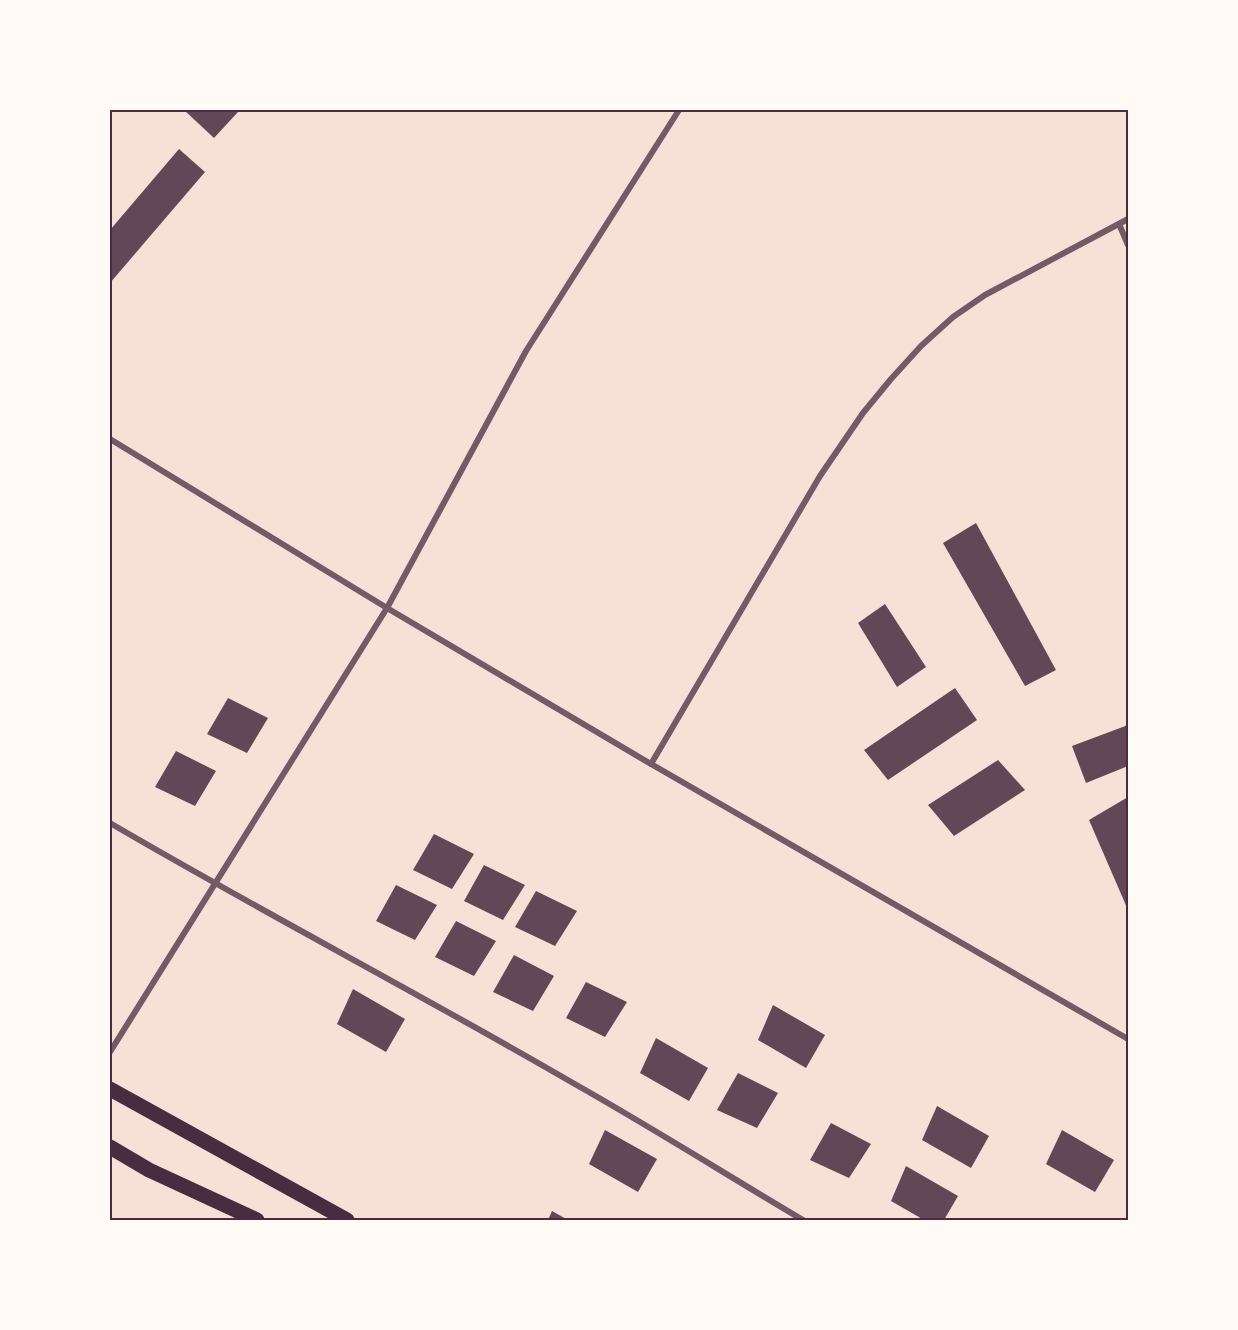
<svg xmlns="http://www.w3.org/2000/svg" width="1238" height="1330" viewBox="0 0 1238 1330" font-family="'Varela Round',sans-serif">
  <rect width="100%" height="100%" fill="#f7e1d7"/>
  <g fill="#644757">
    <path d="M184,110H236L238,112L214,138Z"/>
    <path d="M179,149L205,172L110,283V230Z"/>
    <path d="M976,523L1056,670L1025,686L943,543Z"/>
    <path d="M885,604L926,667L897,687L858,623Z"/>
    <path d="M955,688L977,720L888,780L864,750Z"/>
    <path d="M228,698L268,718L247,753L207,734Z"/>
    <path d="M1128,725V766L1086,783L1072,746Z"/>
    <path d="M176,751L216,771L195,806L155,787Z"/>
    <path d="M998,760L1025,790L954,836L928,805Z"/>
    <path d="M1128,797V910L1089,820Z"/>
    <path d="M434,834L474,854L452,889L413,870Z"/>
    <path d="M484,865L525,885L503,920L464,901Z"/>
    <path d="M396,885L437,905L415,940L376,921Z"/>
    <path d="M536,891L577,911L555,946L515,927Z"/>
    <path d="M456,921L496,941L474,976L435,957Z"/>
    <path d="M514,955L554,976L533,1011L493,992Z"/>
    <path d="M586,982L627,1002L605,1037L566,1018Z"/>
    <path d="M353,989L405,1019L386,1052L337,1024Z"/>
    <path d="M773,1005L825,1035L806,1068L758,1040Z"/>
    <path d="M656,1038L708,1068L689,1101L640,1073Z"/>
    <path d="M738,1073L778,1093L757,1128L717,1110Z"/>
    <path d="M937,1106L989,1136L971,1168L922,1140Z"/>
    <path d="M831,1123L871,1144L849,1178L810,1160Z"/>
    <path d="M605,1130L657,1159L638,1192L589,1164Z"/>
    <path d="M1062,1130L1114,1160L1095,1192L1046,1164Z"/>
    <path d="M906,1166L958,1196L944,1220H924L891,1201Z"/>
    <path d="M552,1211L568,1220H548Z"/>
  </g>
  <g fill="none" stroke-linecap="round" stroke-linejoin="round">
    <g stroke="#755966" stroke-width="6">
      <path d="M1119,224L1128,245"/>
      <path d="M110,439L387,608L651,764L1128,1039"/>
      <path d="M651,764L820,476L863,413L891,379L921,346L953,317L985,295L1128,219"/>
      <path d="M110,823C262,912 420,994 573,1083C651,1127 727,1175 803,1220"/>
      <path d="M110,1052L387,608L526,351L679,110"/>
    </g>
    <g stroke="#4a2c40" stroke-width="15">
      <path d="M110,1089L347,1220"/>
      <path d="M110,1147L149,1170L257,1220"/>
    </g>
  </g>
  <rect width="1238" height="1330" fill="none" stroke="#fffaf5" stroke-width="222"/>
  <rect x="111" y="111" width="1016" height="1108" fill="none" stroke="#4a2c40" stroke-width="2"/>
</svg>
